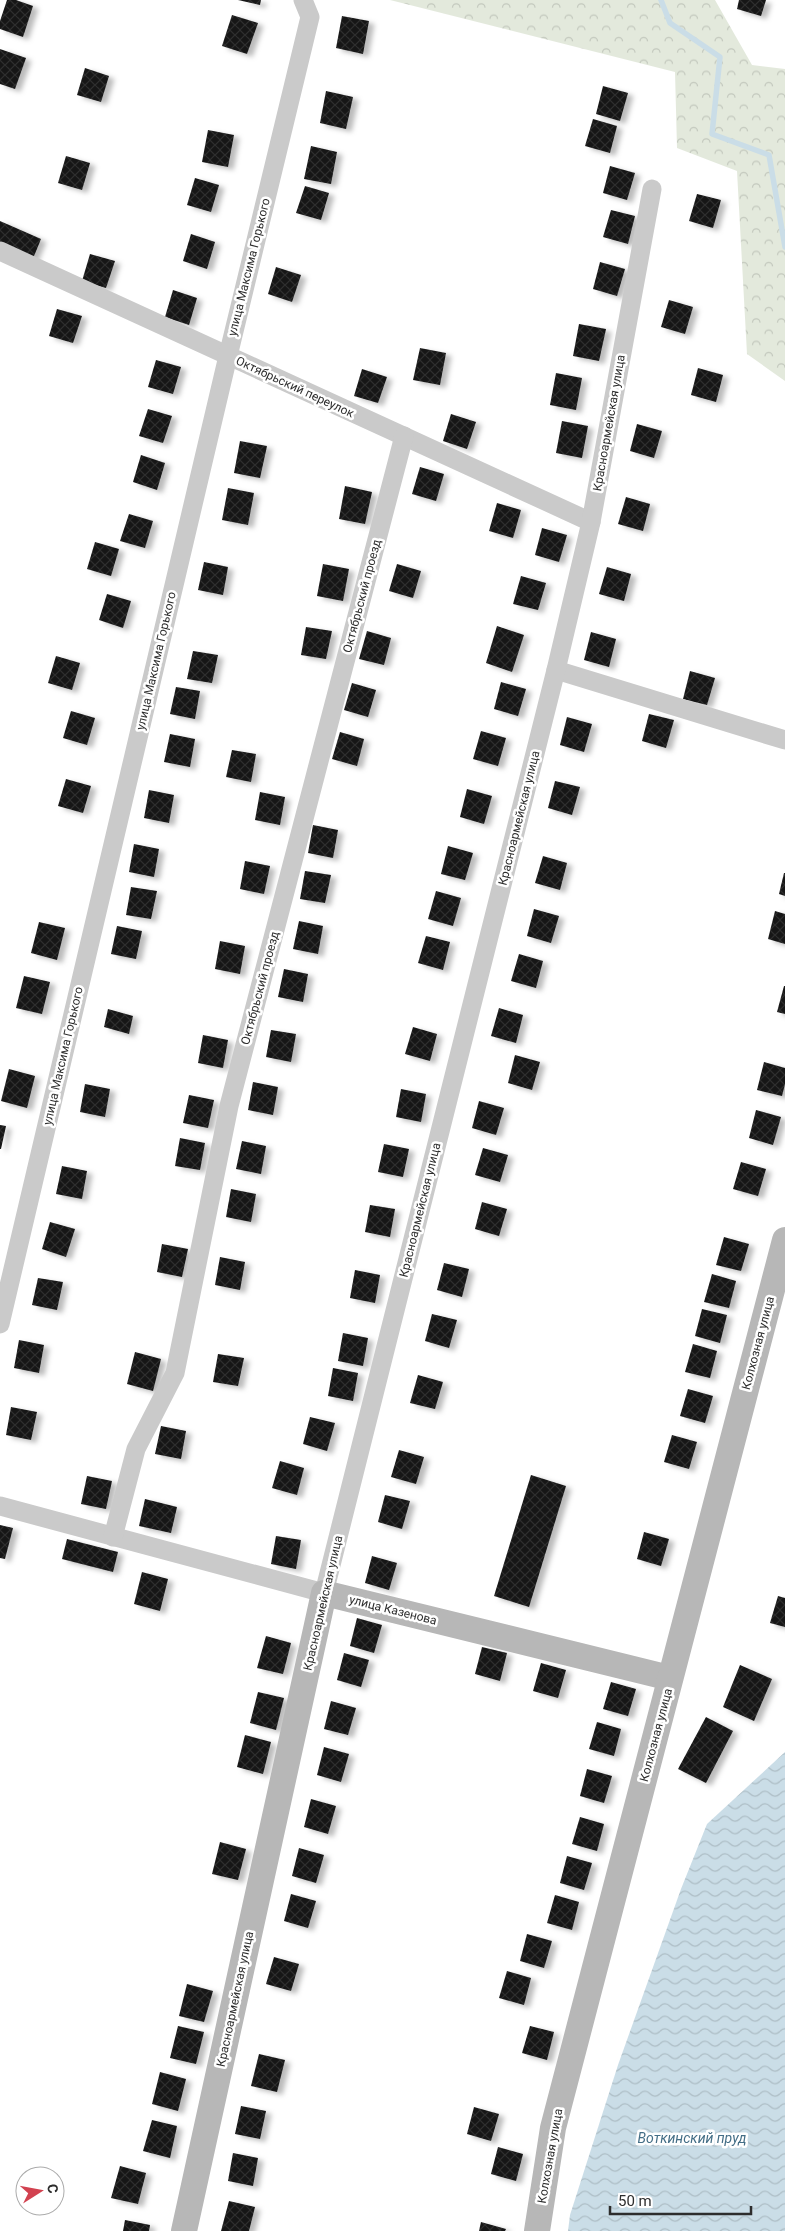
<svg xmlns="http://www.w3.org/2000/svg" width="785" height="2231" viewBox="0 0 785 2231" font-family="Roboto,sans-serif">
  <defs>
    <pattern id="forest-crowns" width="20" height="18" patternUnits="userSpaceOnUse" patternTransform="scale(1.25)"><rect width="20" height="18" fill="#e3e9dc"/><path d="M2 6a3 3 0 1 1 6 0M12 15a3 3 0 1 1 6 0" fill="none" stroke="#c3c8bd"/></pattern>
    <pattern id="water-waves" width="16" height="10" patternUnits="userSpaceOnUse" patternTransform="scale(1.25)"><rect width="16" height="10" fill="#cadde7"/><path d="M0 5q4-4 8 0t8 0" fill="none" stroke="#aebec6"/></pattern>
    <pattern id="building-cross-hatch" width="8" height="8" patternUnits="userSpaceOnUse" patternTransform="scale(1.25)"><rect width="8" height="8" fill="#141414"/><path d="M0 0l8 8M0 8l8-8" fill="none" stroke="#2e2e2e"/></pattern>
    <filter id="shadow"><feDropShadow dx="5.5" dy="3" stdDeviation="2.5" flood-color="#0004"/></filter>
  </defs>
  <rect width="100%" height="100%" fill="#fff"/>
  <path fill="url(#forest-crowns)" d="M390,0H715L752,65L785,69V381L747,354L737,171L677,148L675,72Z"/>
  <path fill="url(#water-waves)" d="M785,1752V2231H568L570,2215L618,2065L681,1889L707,1824Z"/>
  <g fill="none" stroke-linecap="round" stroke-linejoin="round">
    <path stroke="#cadde7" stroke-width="5.5" d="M661,0L670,23L720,57L712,134L769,155L785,247"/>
  </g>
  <g fill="url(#building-cross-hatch)" filter="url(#shadow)">
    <path d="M7,0H16L33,6L23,37L0,29V21Z"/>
    <path d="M238,0H261L260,5Z"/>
    <path d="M739,0H766L761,16L737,9Z"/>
    <path d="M232,15L258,23L247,54L222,46Z"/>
    <path d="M342,16L369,21L363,54L336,48Z"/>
    <path d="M0,49L26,58L15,89L0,84Z"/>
    <path d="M85,68L109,76L101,102L77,95Z"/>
    <path d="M603,86L628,93L620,121L596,114Z"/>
    <path d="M326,91L353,97L346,129L320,123Z"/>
    <path d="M593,119L617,126L610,153L585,146Z"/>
    <path d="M208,130L234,135L228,167L202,162Z"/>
    <path d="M311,146L337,152L331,184L304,179Z"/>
    <path d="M66,156L90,163L82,190L58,183Z"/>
    <path d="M610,166L635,173L627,200L603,193Z"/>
    <path d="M195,178L219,185L211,212L187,205Z"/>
    <path d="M305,186L329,193L321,220L296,213Z"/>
    <path d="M697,194L721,200L713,228L689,221Z"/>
    <path d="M611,210L635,216L628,244L603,237Z"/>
    <path d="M0,221L41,239L32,261L0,247Z"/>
    <path d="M191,234L215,242L207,269L183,261Z"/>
    <path d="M90,254L115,261L106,288L82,281Z"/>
    <path d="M600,262L625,269L617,296L593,289Z"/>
    <path d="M276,267L301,275L292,302L268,294Z"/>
    <path d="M173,290L197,298L189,325L165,317Z"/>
    <path d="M669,300L693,307L685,334L661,327Z"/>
    <path d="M57,309L82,316L73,343L49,336Z"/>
    <path d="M579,324L606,329L599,361L573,356Z"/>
    <path d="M420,348L446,353L440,385L413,380Z"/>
    <path d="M156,360L181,367L173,394L148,387Z"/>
    <path d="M698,368L723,375L716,402L691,395Z"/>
    <path d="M362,369L387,377L378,403L354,396Z"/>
    <path d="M556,373L582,378L576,410L550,405Z"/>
    <path d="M148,409L172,416L163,443L139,436Z"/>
    <path d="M451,414L476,422L467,449L443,441Z"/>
    <path d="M562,421L588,426L582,458L556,453Z"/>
    <path d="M637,424L662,431L654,458L630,451Z"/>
    <path d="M240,441L267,446L260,478L234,473Z"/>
    <path d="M141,455L165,463L157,490L133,482Z"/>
    <path d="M420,467L444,474L436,501L412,494Z"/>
    <path d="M345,486L372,492L365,524L339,519Z"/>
    <path d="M228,488L254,493L248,525L222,520Z"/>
    <path d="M626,497L650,504L643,531L618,524Z"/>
    <path d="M497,503L521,510L513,538L489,531Z"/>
    <path d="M129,514L153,521L145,548L120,541Z"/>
    <path d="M542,528L567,535L559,562L535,555Z"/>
    <path d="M95,542L119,549L111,576L87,569Z"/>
    <path d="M204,562L228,567L223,595L198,590Z"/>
    <path d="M323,564L349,569L343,601L317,596Z"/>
    <path d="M397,564L421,571L413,598L389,591Z"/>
    <path d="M607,567L631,574L624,601L599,594Z"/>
    <path d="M521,576L546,583L538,610L513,604Z"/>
    <path d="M107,594L131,601L123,628L99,620Z"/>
    <path d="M497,626L524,635L512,672L486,663Z"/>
    <path d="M306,627L332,631L326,659L301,655Z"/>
    <path d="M367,631L391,638L384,665L359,659Z"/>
    <path d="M591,632L616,639L609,667L584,660Z"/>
    <path d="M193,651L218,655L212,683L187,679Z"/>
    <path d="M56,656L80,663L72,690L48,683Z"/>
    <path d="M690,671L715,678L707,705L683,699Z"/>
    <path d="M501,682L526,689L518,716L494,709Z"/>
    <path d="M352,683L376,690L368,717L344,710Z"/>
    <path d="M176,687L200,691L195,719L170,714Z"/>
    <path d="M71,711L95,718L87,745L63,738Z"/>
    <path d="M649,714L674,720L666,748L642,741Z"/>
    <path d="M567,717L592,724L584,752L560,745Z"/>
    <path d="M481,731L506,738L498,766L473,759Z"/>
    <path d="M340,732L364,739L357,766L332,759Z"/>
    <path d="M170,734L195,739L190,767L164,762Z"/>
    <path d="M232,750L256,754L251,782L226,777Z"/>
    <path d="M66,779L91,786L83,813L58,806Z"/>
    <path d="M555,781L580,787L572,815L548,808Z"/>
    <path d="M467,789L492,796L484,824L460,817Z"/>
    <path d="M149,790L174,795L169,823L144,818Z"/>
    <path d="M260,792L285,797L280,825L255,820Z"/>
    <path d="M313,825L338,830L333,858L308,853Z"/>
    <path d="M134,844L159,849L154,877L129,872Z"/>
    <path d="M448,846L473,853L465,880L441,874Z"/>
    <path d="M543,856L567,863L560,890L535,883Z"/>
    <path d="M245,861L270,866L264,894L240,889Z"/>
    <path d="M305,871L331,875L325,903L300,899Z"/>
    <path d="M784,873H785V896L779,894Z"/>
    <path d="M131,887L157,891L151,919L126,915Z"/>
    <path d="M436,891L461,898L453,926L428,919Z"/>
    <path d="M534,909L559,916L551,943L527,936Z"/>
    <path d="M775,911L785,914V944L768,939Z"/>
    <path d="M299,921L323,926L318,954L293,949Z"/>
    <path d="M39,922L65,928L57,960L31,953Z"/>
    <path d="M117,926L142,931L136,959L111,954Z"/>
    <path d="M426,936L450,942L443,970L418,963Z"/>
    <path d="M220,941L245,946L240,974L215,969Z"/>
    <path d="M519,954L543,961L536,988L511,981Z"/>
    <path d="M284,969L308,974L303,1002L278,997Z"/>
    <path d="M24,976L50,982L42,1014L16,1008Z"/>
    <path d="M784,986H785V1014L777,1012Z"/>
    <path d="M499,1008L523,1015L516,1043L491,1036Z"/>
    <path d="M108,1009L133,1016L129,1034L104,1027Z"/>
    <path d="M413,1027L437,1034L430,1061L405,1054Z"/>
    <path d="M271,1030L296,1034L291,1062L266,1057Z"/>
    <path d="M203,1035L228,1040L223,1068L198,1063Z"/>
    <path d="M515,1055L540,1062L532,1090L508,1083Z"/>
    <path d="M764,1062L785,1068V1084L782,1096L757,1090Z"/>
    <path d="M9,1069L35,1076L27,1108L1,1101Z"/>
    <path d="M253,1082L278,1087L273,1115L248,1110Z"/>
    <path d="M85,1084L110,1089L105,1117L80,1112Z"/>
    <path d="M401,1089L426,1094L421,1122L396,1117Z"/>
    <path d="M189,1095L214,1100L208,1128L183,1123Z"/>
    <path d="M479,1101L504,1108L496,1135L472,1128Z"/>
    <path d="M756,1110L781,1117L773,1145L749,1138Z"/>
    <path d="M0,1125L6,1126L1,1149H0Z"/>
    <path d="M180,1138L205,1143L200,1170L175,1166Z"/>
    <path d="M242,1141L266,1146L261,1174L236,1169Z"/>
    <path d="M384,1144L409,1149L403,1177L378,1172Z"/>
    <path d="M483,1148L508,1155L500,1182L475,1175Z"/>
    <path d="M741,1162L766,1169L758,1196L733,1189Z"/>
    <path d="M62,1166L87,1171L82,1199L56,1194Z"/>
    <path d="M231,1189L256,1194L251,1222L226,1217Z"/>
    <path d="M482,1202L507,1209L499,1236L475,1229Z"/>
    <path d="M370,1205L395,1209L390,1237L365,1232Z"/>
    <path d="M50,1222L75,1229L66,1257L42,1249Z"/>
    <path d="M724,1237L749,1244L741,1271L716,1265Z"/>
    <path d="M162,1244L188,1249L182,1277L157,1272Z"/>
    <path d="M220,1257L245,1262L240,1290L215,1285Z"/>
    <path d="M444,1263L469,1269L462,1297L437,1290Z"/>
    <path d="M355,1270L380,1275L375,1303L350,1298Z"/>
    <path d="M712,1274L736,1281L729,1308L704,1302Z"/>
    <path d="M38,1278L63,1282L57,1310L32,1305Z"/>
    <path d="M702,1309L727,1315L720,1343L695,1336Z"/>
    <path d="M432,1314L457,1320L449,1348L425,1341Z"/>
    <path d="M343,1333L368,1338L363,1366L338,1361Z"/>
    <path d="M19,1340L44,1345L39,1373L14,1368Z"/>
    <path d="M693,1344L717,1351L710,1378L685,1372Z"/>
    <path d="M135,1352L161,1359L153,1391L127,1384Z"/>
    <path d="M218,1354L244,1358L238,1386L213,1382Z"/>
    <path d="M333,1368L358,1373L353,1401L328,1396Z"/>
    <path d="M418,1375L443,1382L435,1409L410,1403Z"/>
    <path d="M688,1389L713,1396L705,1423L680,1416Z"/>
    <path d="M11,1407L37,1412L31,1440L6,1435Z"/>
    <path d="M310,1417L335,1423L327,1451L303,1444Z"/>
    <path d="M161,1426L186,1431L181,1459L155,1454Z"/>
    <path d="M672,1435L697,1442L689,1469L664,1462Z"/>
    <path d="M399,1450L424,1457L416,1484L391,1477Z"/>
    <path d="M280,1461L304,1468L297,1495L272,1488Z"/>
    <path d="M531,1475L566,1486L529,1607L494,1596Z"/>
    <path d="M87,1476L112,1481L106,1509L81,1504Z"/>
    <path d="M385,1495L410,1501L402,1529L378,1522Z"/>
    <path d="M145,1499L177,1507L171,1533L139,1526Z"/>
    <path d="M0,1525L13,1528L5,1559L0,1558Z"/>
    <path d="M644,1532L669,1539L661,1566L637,1559Z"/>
    <path d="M276,1536L301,1540L296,1569L271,1564Z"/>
    <path d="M67,1539L118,1552L113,1572L62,1559Z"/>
    <path d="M372,1556L397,1563L389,1590L365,1583Z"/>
    <path d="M142,1572L168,1579L160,1611L134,1604Z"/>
    <path d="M778,1596L785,1598V1627L770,1623Z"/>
    <path d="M357,1618L382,1625L374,1653L350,1646Z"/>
    <path d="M266,1636L291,1643L283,1674L257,1668Z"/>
    <path d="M482,1647L507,1653L500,1681L475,1674Z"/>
    <path d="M344,1653L369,1660L361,1687L337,1680Z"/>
    <path d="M541,1663L566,1670L558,1698L533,1691Z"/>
    <path d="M740,1665L772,1679L754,1721L723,1707Z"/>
    <path d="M611,1682L636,1689L628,1716L603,1709Z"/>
    <path d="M258,1692L284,1698L276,1730L250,1723Z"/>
    <path d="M331,1701L356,1708L348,1735L324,1729Z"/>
    <path d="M706,1717L733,1731L706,1783L678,1769Z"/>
    <path d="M597,1722L621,1729L614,1756L589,1749Z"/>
    <path d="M245,1735L271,1742L263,1774L237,1767Z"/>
    <path d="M324,1747L349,1754L341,1782L317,1775Z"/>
    <path d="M587,1769L612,1776L604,1803L580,1796Z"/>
    <path d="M311,1799L336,1806L328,1834L304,1827Z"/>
    <path d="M580,1817L604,1824L597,1851L572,1844Z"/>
    <path d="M220,1842L246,1849L238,1880L212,1874Z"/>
    <path d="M299,1848L324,1855L316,1883L292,1876Z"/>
    <path d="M567,1856L592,1863L584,1890L560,1883Z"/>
    <path d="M291,1894L316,1901L308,1928L284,1921Z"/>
    <path d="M555,1895L579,1902L572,1930L547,1923Z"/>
    <path d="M527,1934L552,1941L544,1968L520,1961Z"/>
    <path d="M274,1957L299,1964L291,1991L266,1984Z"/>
    <path d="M507,1971L531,1978L524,2005L499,1998Z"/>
    <path d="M187,1984L213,1991L204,2022L179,2016Z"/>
    <path d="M178,2026L204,2032L196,2064L170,2058Z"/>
    <path d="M530,2026L554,2032L547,2060L522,2053Z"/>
    <path d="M259,2054L285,2060L277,2092L251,2086Z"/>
    <path d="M160,2072L186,2079L178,2111L152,2104Z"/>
    <path d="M241,2106L266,2111L260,2139L235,2134Z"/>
    <path d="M474,2107L499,2114L491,2141L467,2134Z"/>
    <path d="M152,2120L177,2126L170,2158L143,2151Z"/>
    <path d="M498,2147L523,2154L516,2181L491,2174Z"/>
    <path d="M233,2153L258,2158L253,2186L228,2181Z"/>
    <path d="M120,2166L146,2173L138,2204L111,2198Z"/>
    <path d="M229,2201L255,2207L249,2231H221Z"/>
    <path d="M125,2220L150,2225L149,2231H123Z"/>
    <path d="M481,2222L506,2229L505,2231H479Z"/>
  </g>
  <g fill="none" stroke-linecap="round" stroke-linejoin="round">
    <g stroke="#cacaca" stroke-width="19">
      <path d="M0,251L591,522"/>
      <path d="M556,670L785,740"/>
      <path d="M0,1324L228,356L310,17L303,0"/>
      <path d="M0,1506L324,1593L556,670L591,522L652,189"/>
      <path d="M113,1537L136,1449L175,1373L229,1106L404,436"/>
    </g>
    <g stroke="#b7b7b7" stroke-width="26">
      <path d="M184,2231L324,1593L670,1678"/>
      <path d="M537,2231L553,2128L785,1240"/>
    </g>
  </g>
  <g text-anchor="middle" stroke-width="5" stroke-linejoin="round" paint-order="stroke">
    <g font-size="12" fill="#2d2d2d" stroke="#fff">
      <text transform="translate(249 267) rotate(-76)" y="4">улица Максима Горького</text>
      <text transform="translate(295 387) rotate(25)" y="4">Октябрьский переулок</text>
      <text transform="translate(609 423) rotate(-80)" y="4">Красноармейская улица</text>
      <text transform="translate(362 596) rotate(-75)" y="4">Октябрьский проезд</text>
      <text transform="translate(156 661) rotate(-77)" y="4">улица Максима Горького</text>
      <text transform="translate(519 818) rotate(-76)" y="4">Красноармейская улица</text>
      <text transform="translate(260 988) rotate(-75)" y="4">Октябрьский проезд</text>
      <text transform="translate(63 1056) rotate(-77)" y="4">улица Максима Горького</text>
      <text transform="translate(420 1210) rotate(-76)" y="4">Красноармейская улица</text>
      <text transform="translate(758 1343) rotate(-75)" y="4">Колхозная улица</text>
      <text transform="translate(323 1603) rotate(-77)" y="4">Красноармейская улица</text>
      <text transform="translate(393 1610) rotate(14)" y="4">улица Казенова</text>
      <text transform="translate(656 1735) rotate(-75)" y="4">Колхозная улица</text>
      <text transform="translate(235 1999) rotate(-78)" y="4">Красноармейская улица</text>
      <text transform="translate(550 2156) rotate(-80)" y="4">Колхозная улица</text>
    </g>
    <g font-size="14" font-style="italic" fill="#446e86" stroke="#fff">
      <text x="692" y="2143">Воткинский пруд</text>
    </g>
  </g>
  <g transform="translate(40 2191) rotate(79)"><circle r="24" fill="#ffffff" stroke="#ababab"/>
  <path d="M0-4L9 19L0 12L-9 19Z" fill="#d24250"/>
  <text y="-8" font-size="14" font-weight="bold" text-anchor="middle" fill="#2d2d2d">С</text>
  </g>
  <path d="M610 2206v8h141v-8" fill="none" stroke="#2d2d2d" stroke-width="2.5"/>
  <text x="618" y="2206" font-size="15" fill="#2d2d2d" stroke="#ffffff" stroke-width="4" paint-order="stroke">50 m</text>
</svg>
